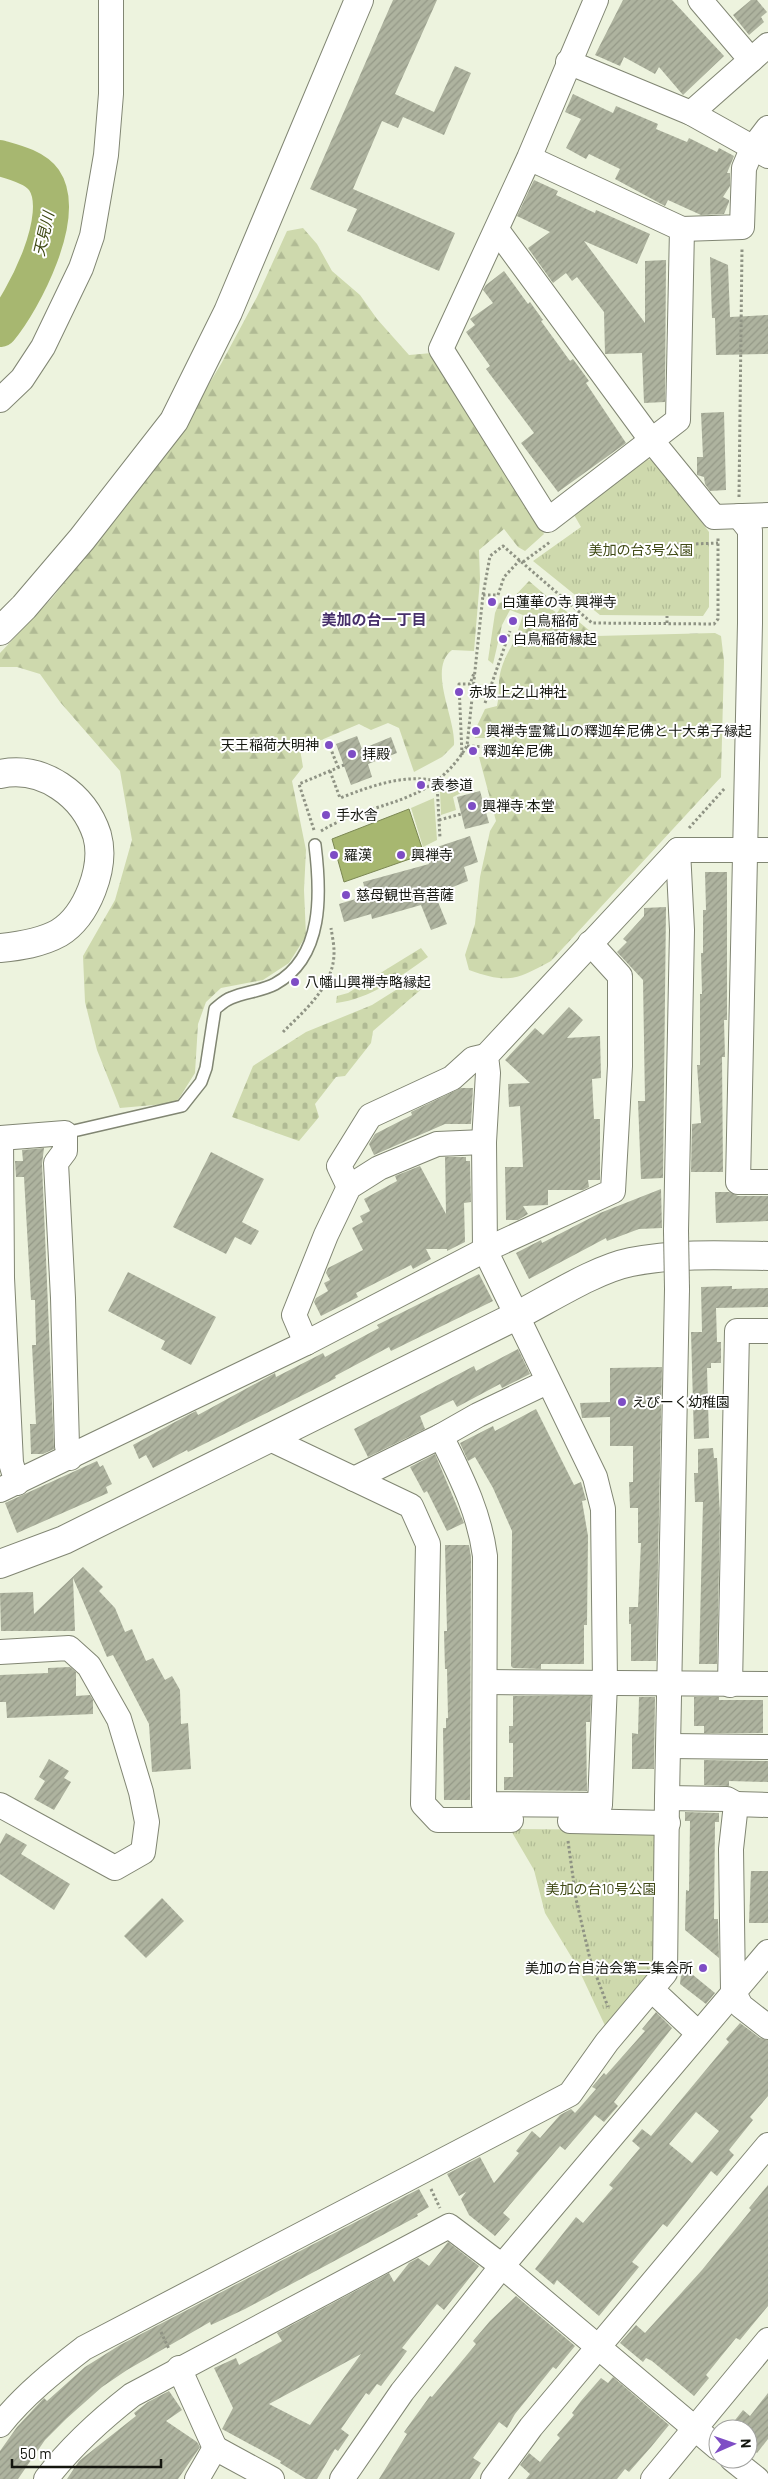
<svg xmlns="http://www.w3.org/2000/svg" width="768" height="2479" viewBox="0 0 768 2479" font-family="Barlow,'Noto Sans JP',sans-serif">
  <defs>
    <pattern id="forest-firs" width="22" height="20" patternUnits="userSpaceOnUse" patternTransform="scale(1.25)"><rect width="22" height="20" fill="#ced9ad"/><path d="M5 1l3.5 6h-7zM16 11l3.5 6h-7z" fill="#b0ba94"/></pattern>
    <pattern id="cemetery-stones" width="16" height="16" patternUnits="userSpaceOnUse" patternTransform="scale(1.25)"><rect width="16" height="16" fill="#ced9ad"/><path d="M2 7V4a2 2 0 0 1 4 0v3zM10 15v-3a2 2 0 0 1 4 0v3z" fill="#b0ba94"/></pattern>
    <pattern id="park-tufts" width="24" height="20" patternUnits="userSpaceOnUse" patternTransform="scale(1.25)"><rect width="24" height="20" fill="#ced9ad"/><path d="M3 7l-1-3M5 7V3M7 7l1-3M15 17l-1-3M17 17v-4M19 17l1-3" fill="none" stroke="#b0ba94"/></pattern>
    <pattern id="building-hatch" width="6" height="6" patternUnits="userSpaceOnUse" patternTransform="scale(1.25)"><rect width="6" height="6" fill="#aeb39f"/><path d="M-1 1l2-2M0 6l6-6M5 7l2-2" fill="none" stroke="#959988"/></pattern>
  </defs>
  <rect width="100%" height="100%" fill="#edf3de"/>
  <g fill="url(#forest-firs)">
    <path d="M303,228L317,244L332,271L360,295L377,319L409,355L432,353L544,534L525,551L518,547L504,529L479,550L480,579L474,651L452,650C427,669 456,718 454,745L442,757L414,772L399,728L388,723L371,730L359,724L300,749L303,767L292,781L306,850L304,890L306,936L289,963L263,980L221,988L206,1002L198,1024L195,1073L176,1103L120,1108L97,1050L85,1002L83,956L115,900L132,840L120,771L60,702L40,674L17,667H0V653L53,597L172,445L221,364L257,297L287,231Z"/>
    <path d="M529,581L551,600L547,606L557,613L561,607L596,636L715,633L721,636L724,661L721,777L551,961C516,980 508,984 469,970L465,955L475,924L480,877L490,831L496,821L479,757H500L503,747L498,738H475L476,728L485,709L497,706C499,697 499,689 499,681C500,667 507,653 514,642L521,640L518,630L523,615L510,610L502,625L493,664L488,660L495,613L499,603L511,600Z"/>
  </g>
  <g fill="url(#cemetery-stones)">
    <path d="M421,948L428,957C401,976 370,999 336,1003L337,996L348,993Z"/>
    <path d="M415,978L425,986L373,1031L371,1043L345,1076L336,1077L315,1104L319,1117L299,1141L232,1117L253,1066L306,1032L372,1005Z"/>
  </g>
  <g fill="url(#park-tufts)">
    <path d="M644,459L655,460L709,532V607L703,616L600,615L533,561L581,527L573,513Z"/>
    <path d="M510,1829L655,1830L660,1837L659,1971L608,2032L578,1968L545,1913L534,1870Z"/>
  </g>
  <g fill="#ced9ad">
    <path d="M458,787L462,791L461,793L453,797L456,810L441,815L440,792Z"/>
    <path d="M434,798L437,840L423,847L411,808Z"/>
  </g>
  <path fill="#a7b770" stroke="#7b8753" d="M409,809L424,854L344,882L332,839Z"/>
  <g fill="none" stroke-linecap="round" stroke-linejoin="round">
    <path stroke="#a7b770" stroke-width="36" d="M0,158C14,162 35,167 44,180C68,215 24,300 0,329"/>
  </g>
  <g fill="url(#building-hatch)" fill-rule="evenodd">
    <path d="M393,0H437L395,94L434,112L455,66L471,73L444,135L403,117L398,128L382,121L353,189L455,233L439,271L347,231L357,209L310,189Z"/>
    <path d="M623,0H672L724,56L683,95L659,67L655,74L624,57L620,66L595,55Z"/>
    <path d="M751,0H757L767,12L761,17L764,22L749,35L733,15Z"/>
    <path d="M573,94L613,113L616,106L658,124L656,129L687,142L689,138L717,152L719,148L734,156L727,173H730V186L723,197L729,200V202L724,214L701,215L668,200L665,206L615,179L620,169L589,154L586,159L566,148L581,119L565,112Z"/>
    <path d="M534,180L558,191L556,195L595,213L596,210L650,234L637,264L584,241L645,323V261L666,260L665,402L644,403L642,353L605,354L604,312L577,277L572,281L566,273L553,283L528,248L550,232L517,216Z"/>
    <path d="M710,257L728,265L730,317L768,315V354L716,355L715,318H712Z"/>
    <path d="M504,271L528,304L530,302L543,320L541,321L570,361L573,359L589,381L586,383L626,443L558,492L521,443L534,433L486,369L490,366L466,332L475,325L470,319L493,303L483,290L486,285Z"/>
    <path d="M724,412L726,490L710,491L705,484L704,477L697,475V457H703L701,413Z"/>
    <path d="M357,736L362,749L391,737L397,753L368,764L372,777L351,785L336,744Z"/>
    <path d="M480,791L489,823L465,829L457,797Z"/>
    <path d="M470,836L478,862L464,867L468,881L445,890L446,893L436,897L447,924L431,930L421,905L372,919L371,914L344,922L339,904L359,898L358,896L366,894L363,882L429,864L425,851Z"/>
    <path d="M705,872H727V1020H724L725,1057H722L723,1172H691L692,1124L701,1123L697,1065H700V994H702L701,953H703V910H706Z"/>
    <path d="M666,907L663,1178L641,1179L638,1101H645L643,980L617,952L627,942L623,939L644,916V908Z"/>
    <path d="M569,1007L583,1020L567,1038L600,1036L601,1078L592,1079L594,1119H600V1180H588L589,1187L583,1190H548V1205L523,1206L528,1214L518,1220H506L505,1167H523L520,1106L509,1107L508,1084L530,1083L505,1060L535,1028L543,1035Z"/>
    <path d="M461,1088H473L471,1124H445L374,1155L369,1144L375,1134L412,1115L411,1112Z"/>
    <path d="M44,1148L42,1164L54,1449L43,1454H31L30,1424H36L32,1345H36L35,1300H31L24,1177H16L15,1161H23L22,1150Z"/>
    <path d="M211,1152L264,1179L242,1222L259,1231L251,1245L235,1237L226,1254L173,1227Z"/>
    <path d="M445,1157H466V1161H470L471,1202L464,1203L465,1242L447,1251V1249H426L431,1259L413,1269L411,1265L356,1293L358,1297L321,1316L314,1302L316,1298L328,1291L324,1283L330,1280L326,1273L328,1268L363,1250L352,1228L363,1222L360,1216L370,1211L364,1199L397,1181L395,1176L420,1166L446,1214Z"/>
    <path d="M661,1189L662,1228L639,1229L607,1241L606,1238L529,1279L516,1253L541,1240L542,1243L600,1213Z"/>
    <path d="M715,1192H729L738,1196H768V1221L716,1223Z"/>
    <path d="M128,1272L216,1317L191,1365L161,1349L165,1341L108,1311Z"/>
    <path d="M479,1274L493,1301L391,1351L389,1347L335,1376L336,1378L313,1390L188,1452L187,1450L153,1468L146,1455L139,1459L133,1445L173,1423L196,1411L198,1415L275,1373L276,1377L323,1353L325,1357L379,1328L377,1325Z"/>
    <path d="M732,1286V1289L768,1288V1307L716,1308L717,1342H721V1363H711V1368H707L709,1438L694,1439L691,1332H702L701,1287Z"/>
    <path d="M518,1349L530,1374L502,1388L500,1384L457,1407L453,1400L420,1416L425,1429L368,1457L354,1429L474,1366L476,1371Z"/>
    <path d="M662,1367L656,1661H631V1624H629V1607H638L641,1543H638V1508H630L629,1482H633V1446H610V1417L582,1418L580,1403L610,1402V1368Z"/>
    <path d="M536,1409L574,1485L581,1482L586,1500L582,1501L588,1536L587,1625H584V1664H541V1669L513,1668L511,1666L512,1531L493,1488L475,1457L468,1461L460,1443L493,1426L495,1431Z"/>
    <path d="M713,1448L714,1458H717L720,1516L717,1664H699L703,1502H695L694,1473H698V1449Z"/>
    <path d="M435,1454L464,1523L447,1531L427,1491L424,1493L410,1467Z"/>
    <path d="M97,1461L100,1467L103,1465L112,1484L106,1487L108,1493L17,1533L5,1503Z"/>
    <path d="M445,1545H469L471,1557L470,1800H444L443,1728H446V1718H448L447,1669H445L444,1631H447Z"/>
    <path d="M83,1567L103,1587L99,1591L115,1608L125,1632L132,1629L146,1661L153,1658L165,1680L172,1676L180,1690L181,1724L188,1723L191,1769L152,1772L149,1724L113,1655L107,1657L73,1578L75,1631H1L0,1593L33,1592L34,1614Z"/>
    <path d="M70,1667L76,1672V1696L90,1695L93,1700V1714L7,1718L6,1702H0V1675L48,1673V1668Z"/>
    <path d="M513,1696H591L590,1722H586L587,1791L504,1790V1777H513V1743H509V1726H513Z"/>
    <path d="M639,1697H655L654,1769H632V1733L638,1734Z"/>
    <path d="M694,1697H719V1700H763V1733H704V1726H694Z"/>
    <path d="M49,1759L69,1771L64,1778L71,1782L54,1810L34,1799L45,1781L39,1777Z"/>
    <path d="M704,1760L768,1761V1782L729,1781V1786L704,1785Z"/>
    <path d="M685,1812L719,1813V1822H715L714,1919H718L719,1958L685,1930L686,1890L689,1891L690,1821H685Z"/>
    <path d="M6,1833L27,1845L21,1854L70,1884L54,1910L0,1874V1844Z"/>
    <path d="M751,1871H768V1923H749Z"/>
    <path d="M162,1898L184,1921L146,1958L124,1936Z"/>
    <path d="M682,1966L715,1993L706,2004L680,1984Z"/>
    <path d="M656,2012L672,2028L614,2102L618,2106L604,2122L595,2115L565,2150L560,2146L503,2213L510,2219L495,2236L469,2215L461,2199L466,2192L459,2196L447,2174L480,2157L494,2183L519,2153L516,2151L532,2131L540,2138L560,2115L571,2109L575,2113L596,2089L592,2087L604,2073L606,2075L645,2031L642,2029Z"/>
    <path d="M740,2023L760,2038L768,2040V2096L750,2117L753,2120L729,2150L734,2155L717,2176L711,2171L667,2227L663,2224L632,2262L639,2267L599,2316L557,2280L554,2285L535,2269L576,2217L583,2223L613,2188L609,2185L640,2148L632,2141L642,2129L651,2136L729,2042L726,2039ZM696,2112L719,2131L692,2163L669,2144Z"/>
    <path d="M768,2185V2306L740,2340L736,2338L706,2375L709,2378L694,2396L652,2361L646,2358L643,2362L620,2343L636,2325L645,2333L702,2270L751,2210L749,2208Z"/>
    <path d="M419,2189L429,2207L417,2214L418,2216L245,2309L211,2325L210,2322L127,2370L102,2387L66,2419L45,2440L18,2479H0V2451L17,2427L44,2398L47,2401L85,2367L120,2345Z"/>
    <path d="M448,2242L479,2266L444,2310L437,2304L402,2348L407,2351L381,2386L377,2384L369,2395L366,2393L341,2429L349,2435L338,2451L335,2449L317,2479H306L280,2463L281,2461L222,2429L233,2408L214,2368L236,2358L239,2365L282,2341L277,2333L389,2273L394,2282L409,2263L418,2258L429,2266ZM361,2354L310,2425L269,2404Z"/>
    <path d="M516,2296L575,2346L556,2369L553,2367L515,2414L507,2428L499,2422L473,2458L481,2463L470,2479H379L407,2434L404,2432L430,2396L432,2397L476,2344L473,2341L490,2321Z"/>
    <path d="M613,2377L669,2425L651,2447L629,2472L625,2469L617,2479H526L530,2474L520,2465L529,2453L540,2462L560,2438L557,2435L574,2415L572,2413L581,2401L601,2378L608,2383Z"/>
    <path d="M169,2391L182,2410L166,2421L197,2442L200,2447L178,2479H67L79,2461L136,2416L134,2413L148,2402Z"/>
    <path d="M768,2393V2439L757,2453L748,2446V2429H728L743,2410L750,2416Z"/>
  </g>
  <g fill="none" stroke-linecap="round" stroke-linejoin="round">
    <g stroke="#818673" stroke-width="14">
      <path id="service" d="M65,1133L182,1106L201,1082L206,1068L215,1009C220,1005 225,1000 231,998C245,992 262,991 275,984C324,957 321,893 315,845"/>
    </g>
    <g stroke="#818673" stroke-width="26">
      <g id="minor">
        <path d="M700,0L751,60"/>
        <path d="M568,62L691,113L768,156"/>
        <path d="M691,113L768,45"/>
        <path d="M529,158L682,229L678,420L548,520L441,349L529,158L596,0"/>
        <path d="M682,229L742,227L744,168L752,149L768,128"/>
        <path d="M497,230L652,441L714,517L768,515"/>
        <path d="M0,400L22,379L43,347L81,268L92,236L106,155L111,94V0"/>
        <path d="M739,516L750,530V623L738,1182H768"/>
        <path d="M0,1138L65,1133V1151L56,1163L63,1298L67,1446L70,1458"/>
        <path d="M1,1138L2,1278L11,1463L17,1483"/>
        <path d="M349,1187L339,1166L370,1116L452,1078L473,1059L486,1056"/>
        <path d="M676,1231L682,930L678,850"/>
        <path d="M306,1343L294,1315L326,1235L349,1187L379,1168L437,1144L484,1142"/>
        <path d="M547,1382L478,1415L441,1436C461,1477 479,1511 485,1556L484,1804L600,1805L605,1683L603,1509L595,1477L485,1250L484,1142L488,1073L486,1056L678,850H768"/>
        <path d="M268,1438L411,1506L428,1544L423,1804L438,1820H511"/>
        <path d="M354,1479L441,1436"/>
        <path d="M0,1490L306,1343L485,1250L613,1191L620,1066V976L590,943"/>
        <path d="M0,1652L69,1648L89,1666L119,1719L141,1792L147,1822L143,1852L115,1868L0,1805"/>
        <path d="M485,1682L768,1684"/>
        <path d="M730,1685L737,1331H768"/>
        <path d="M669,1746L768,1747"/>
        <path d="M667,1798L677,1289"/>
        <path d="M768,1805L736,1804L731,1849L733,1991L741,2006L768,2027"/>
        <path d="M570,1821L668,1823"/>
        <path d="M652,1990L698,2033"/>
        <path d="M179,2368L215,2448"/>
        <path d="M0,2425C24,2395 54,2371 84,2348L570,2094L607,2042L665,1973L667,1798L727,1799L736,1804"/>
        <path d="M732,2459L757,2479"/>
        <path d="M46,2479C71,2446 100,2420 132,2395L449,2226L502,2266L718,2448"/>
        <path d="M197,2479L215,2448L272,2479"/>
        <path d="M342,2479L402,2392L502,2266L768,1952"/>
        <path d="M493,2479L531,2427L768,2145"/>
        <path d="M653,2479L768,2340"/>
      </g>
    </g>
    <g stroke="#818673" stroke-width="30">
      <g id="tertiary">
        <path d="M0,631L24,607L82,539L174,421L228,312L359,0"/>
        <path d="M0,774C43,765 84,795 97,835C106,867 87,916 59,933C41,943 20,946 0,948"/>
        <path d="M0,1564L64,1540L518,1315C551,1298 596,1269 631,1262C676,1253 723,1255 768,1256"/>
      </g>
    </g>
    <g stroke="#8f9384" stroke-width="3" stroke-dasharray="2.5 2.5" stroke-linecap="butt">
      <path d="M739,497L742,248"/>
      <path d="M671,545L718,543"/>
      <path d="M523,562L550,542"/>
      <path d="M483,595H498L504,577L520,560"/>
      <path d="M667,623V616"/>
      <path d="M473,692L487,694"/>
      <path d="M485,703L510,631"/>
      <path d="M467,746L491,747"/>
      <path d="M330,747L338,767"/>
      <path d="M368,755L378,752"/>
      <path d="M462,755L459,684H470L474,673"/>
      <path d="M330,771L340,798C374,785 403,774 439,781"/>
      <path d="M441,779L450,784L467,778"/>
      <path d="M437,784L440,838"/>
      <path d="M439,820L461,814"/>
      <path d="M689,828L725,788"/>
      <path d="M314,830L299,784L344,765"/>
      <path d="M321,831C376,798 429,809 467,746L483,595L490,556L503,546L592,623L714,624L718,619V538"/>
      <path d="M283,1032C305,1010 335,985 334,951C334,944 332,935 331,928"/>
      <path d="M568,1841L576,1899L590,1959L608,2007"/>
      <path d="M431,2189L440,2208"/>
      <path d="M161,2332L169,2349"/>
    </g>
    <use href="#service" stroke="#fff" stroke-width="11"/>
    <use href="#minor" stroke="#fff" stroke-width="24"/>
    <use href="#tertiary" stroke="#fff" stroke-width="28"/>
    <g stroke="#818673" stroke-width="26" stroke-linecap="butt">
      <path id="minor-bridge" d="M676,1231L677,1289"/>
    </g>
    <use href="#minor-bridge" stroke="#fff" stroke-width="24"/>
  </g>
  <g fill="#7e4dc5" stroke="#fff" stroke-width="2">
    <circle cx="492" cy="602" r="5"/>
    <circle cx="513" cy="621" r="5"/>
    <circle cx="503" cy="639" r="5"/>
    <circle cx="459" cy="692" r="5"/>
    <circle cx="476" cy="731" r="5"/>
    <circle cx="329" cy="745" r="5"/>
    <circle cx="473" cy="751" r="5"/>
    <circle cx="352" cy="754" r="5"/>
    <circle cx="421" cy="785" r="5"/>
    <circle cx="472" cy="806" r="5"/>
    <circle cx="326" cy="815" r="5"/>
    <circle cx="334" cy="855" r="5"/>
    <circle cx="401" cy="855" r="5"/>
    <circle cx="346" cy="895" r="5"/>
    <circle cx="295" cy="982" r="5"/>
    <circle cx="622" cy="1402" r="5"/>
    <circle cx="703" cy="1968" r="5"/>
  </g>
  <g text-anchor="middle" stroke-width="4" stroke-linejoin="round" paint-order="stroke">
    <g font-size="14" fill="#414b17" stroke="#fff">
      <text x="641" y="555">美加の台3号公園</text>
      <text x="601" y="1894">美加の台10号公園</text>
    </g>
    <g font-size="14" fill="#14160f" stroke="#fff" text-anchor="start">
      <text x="502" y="607">白蓮華の寺 興禅寺</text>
      <text x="523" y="626">白鳥稲荷</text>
      <text x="513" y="644">白鳥稲荷縁起</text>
      <text x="469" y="697">赤坂上之山神社</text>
      <text x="486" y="736">興禅寺霊鷲山の釋迦牟尼佛と十大弟子縁起</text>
      <text x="319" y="750" text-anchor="end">天王稲荷大明神</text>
      <text x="483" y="756">釋迦牟尼佛</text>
      <text x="362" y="759">拝殿</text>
      <text x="431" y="790">表参道</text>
      <text x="482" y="811">興禅寺 本堂</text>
      <text x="336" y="820">手水舎</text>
      <text x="344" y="860">羅漢</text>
      <text x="411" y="860">興禅寺</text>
      <text x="356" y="900">慈母観世音菩薩</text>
      <text x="305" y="987">八幡山興禅寺略縁起</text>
      <text x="632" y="1407">えぴーく幼稚園</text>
      <text x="693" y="1973" text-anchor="end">美加の台自治会第二集会所</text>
    </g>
    <g font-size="15" font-style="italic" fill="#3c4611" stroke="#fff">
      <text transform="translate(44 234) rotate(-77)" y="5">天見川</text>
    </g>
    <g font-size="15" font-weight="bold" fill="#47306b" stroke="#fff">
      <text x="374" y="625">美加の台一丁目</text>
    </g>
  </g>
  <g transform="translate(733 2444) rotate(88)"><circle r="24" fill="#ffffff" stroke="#a1a29f"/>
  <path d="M0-4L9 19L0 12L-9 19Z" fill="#7e4dc5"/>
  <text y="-8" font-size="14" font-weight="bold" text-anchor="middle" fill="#14160f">N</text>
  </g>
  <path d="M12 2459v8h149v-8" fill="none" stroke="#14160f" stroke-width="2.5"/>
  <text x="20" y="2459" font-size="15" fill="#14160f" stroke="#ffffff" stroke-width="4" paint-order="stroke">50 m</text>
</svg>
